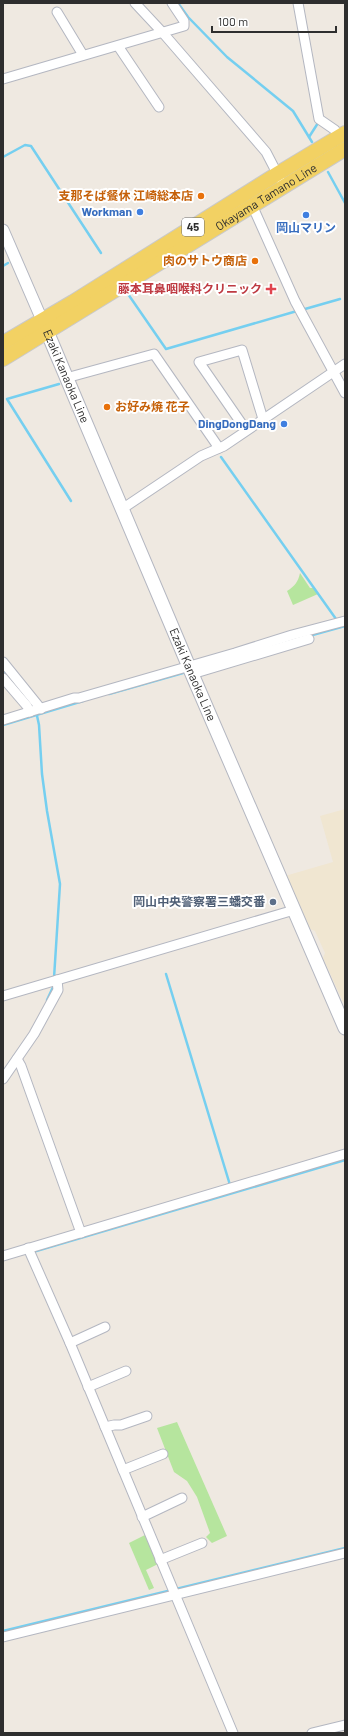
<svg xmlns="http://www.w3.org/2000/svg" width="348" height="1736" viewBox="0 0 348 1736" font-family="Barlow,'Noto Sans JP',sans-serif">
  <rect width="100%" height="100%" fill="#efe9e1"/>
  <path fill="#f0e6d1" d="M345,809V1001L343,1002L323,958L325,953L315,931L310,929L293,889L290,890L285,876L333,862L320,816Z"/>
  <g fill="#b6e59e">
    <path d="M300,573L310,588H313L318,594L293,605L287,591C295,586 298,582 300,573Z"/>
    <path d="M177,1422L227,1536L212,1543L206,1537L210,1533L197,1497L187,1481L174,1472L157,1428Z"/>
    <path d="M145,1535L158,1564L146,1570L154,1588L149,1590L129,1543Z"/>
  </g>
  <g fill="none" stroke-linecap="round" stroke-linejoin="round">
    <g stroke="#75cff0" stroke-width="2.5">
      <path d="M178,3L188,17L227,57L293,111L312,142"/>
      <path d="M309,137L318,123"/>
      <path d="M3,157L25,145L31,146L101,253"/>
      <path d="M328,172L345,203"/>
      <path d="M3,266L8,263"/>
      <path d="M128,294L166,349L297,311"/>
      <path d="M305,309L340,299"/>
      <path d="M59,384L7,399L71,501"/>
      <path d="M221,457L336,619"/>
      <path d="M309,636L345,626"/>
      <path d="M3,670L27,699"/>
      <path d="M109,694L183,673"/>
      <path d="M36,711L39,725L42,774L47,811L60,884L54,978"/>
      <path d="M3,725L83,701"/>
      <path d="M166,974L230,1185"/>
      <path d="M47,1000L54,985"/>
      <path d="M33,1252L345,1160"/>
      <path d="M3,1631L345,1548"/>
    </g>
    <g stroke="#b4b7c1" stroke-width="11">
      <g id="minor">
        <path d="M135,3L163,33L266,152L280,179"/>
        <path d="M298,3L319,119L335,130L339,137"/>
        <path d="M57,12L83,55"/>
        <path d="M118,46L159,107"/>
        <path d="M3,79L184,26V21L172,3"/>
        <path d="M252,205L295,301L345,393"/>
        <path d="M66,378L154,354L219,448"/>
        <path d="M246,430L199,362L242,350L263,419"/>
        <path d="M122,509L201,456L224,446L345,364"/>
        <path d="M3,662L41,709"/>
        <path d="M192,674L309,639"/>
        <path d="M3,678L27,706L30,712"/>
        <path d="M3,720L74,698H79L235,653L292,635L345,621"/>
        <path d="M3,996L294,910"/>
        <path d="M17,1059L21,1066L81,1233"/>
        <path d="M3,1079L34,1034L58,990L57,980"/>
        <path d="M28,1248L70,1343L233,1733"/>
        <path d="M3,1256L345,1154"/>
        <path d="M70,1343L105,1327"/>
        <path d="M88,1387L126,1371"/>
        <path d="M105,1427L114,1425H121L147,1416"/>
        <path d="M123,1470L163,1454"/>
        <path d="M142,1517L182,1498"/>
        <path d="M160,1560L202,1543"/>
        <path d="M3,1637L345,1553"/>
        <path d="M312,1733L345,1725"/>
      </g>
    </g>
    <g stroke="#b4b7c1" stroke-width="13">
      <path id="tertiary" d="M3,230L42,320"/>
    </g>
    <g stroke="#b4b7c1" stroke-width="15">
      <g id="secondary">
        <path id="s1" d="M43,322L192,674L345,1028"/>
      </g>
    </g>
    <g stroke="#c9c9c9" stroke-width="16">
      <g id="primary">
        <path d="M3,343L73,302L277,174L345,133"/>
        <path id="s2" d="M3,359L345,149"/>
      </g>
    </g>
    <use href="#minor" stroke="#fff" stroke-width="9"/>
    <use href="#tertiary" stroke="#fff" stroke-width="11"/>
    <use href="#secondary" stroke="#fff" stroke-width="13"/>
    <use href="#primary" stroke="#f2d163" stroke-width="14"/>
  </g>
  <g fill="#e8710a" stroke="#fff" stroke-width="1.5">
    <circle cx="201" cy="196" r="4"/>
    <circle cx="255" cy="261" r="4"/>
    <circle cx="107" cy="407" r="4"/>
  </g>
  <g fill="#3f7fe0" stroke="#fff" stroke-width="1.5">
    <circle cx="140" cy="212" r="4"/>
    <circle cx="306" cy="215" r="4"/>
    <circle cx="284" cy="424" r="4"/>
  </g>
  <path fill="#e0444e" stroke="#fff" stroke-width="1.5" d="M269 283h4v4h4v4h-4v4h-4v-4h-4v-4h4z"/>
  <circle fill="#5c6f8a" stroke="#fff" stroke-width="1.5" cx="273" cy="902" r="4"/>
  <g text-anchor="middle" stroke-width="4" stroke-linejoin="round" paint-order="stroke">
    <rect fill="#fff" stroke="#6d6d6d" stroke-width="1" x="182" y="218" width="22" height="18" rx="3"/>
    <g font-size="11" font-weight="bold" fill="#2e2e2e">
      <text x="193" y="231">45</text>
    </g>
    <g font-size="12" font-weight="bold" fill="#c56008" stroke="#fff" text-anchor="end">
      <text x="193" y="200">支那そば餐休 江崎総本店</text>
      <text x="247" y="265">肉のサトウ商店</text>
      <text x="115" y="411" text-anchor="start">お好み焼 花子</text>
    </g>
    <g font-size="12" fill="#2e2e2e" stroke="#fff">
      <text dy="4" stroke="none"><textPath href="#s2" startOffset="309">Okayama Tamano Line</textPath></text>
      <text dy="4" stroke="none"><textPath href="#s1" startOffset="59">Ezaki Kanaoka Line</textPath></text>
      <text dy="4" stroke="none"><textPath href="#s1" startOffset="383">Ezaki Kanaoka Line</textPath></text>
    </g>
    <g font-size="12" font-weight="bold" fill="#366cbe" stroke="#fff" text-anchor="end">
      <text x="132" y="216">Workman</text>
      <text x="306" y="232" text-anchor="middle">岡山マリン</text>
      <text x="276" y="428">DingDongDang</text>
    </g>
    <g font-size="12" font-weight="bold" fill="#be3a42" stroke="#fff" text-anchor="end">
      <text x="262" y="293">藤本耳鼻咽喉科クリニック</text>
    </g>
    <g font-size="12" font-weight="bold" fill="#4e5e75" stroke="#fff" text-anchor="end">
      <text x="265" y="906">岡山中央警察署三蟠交番</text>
    </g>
  </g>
  <rect width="348" height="1736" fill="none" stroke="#2e2e2e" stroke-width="8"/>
  <path d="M212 26v6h124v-6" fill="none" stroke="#2e2e2e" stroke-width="2"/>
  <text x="218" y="26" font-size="12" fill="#2e2e2e" stroke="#ffffff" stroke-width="3" paint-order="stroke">100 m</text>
</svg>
